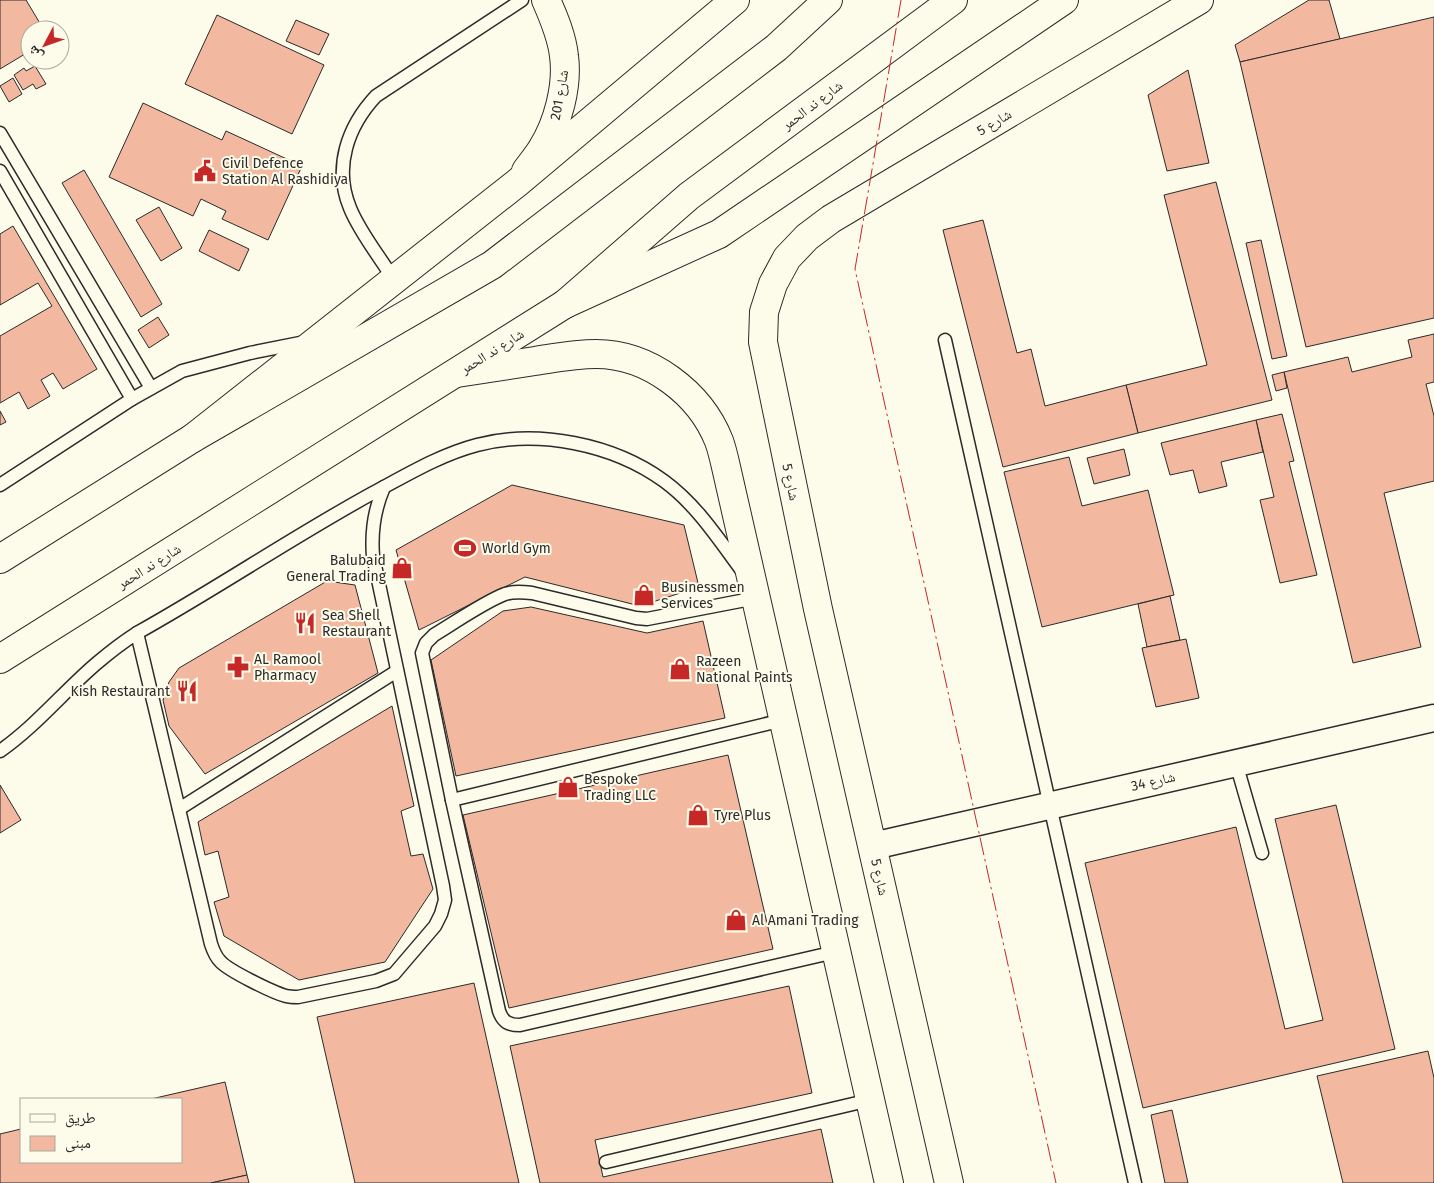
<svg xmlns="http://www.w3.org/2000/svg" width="1434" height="1183" viewBox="0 0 1434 1183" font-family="'Fira Sans','Noto Naskh Arabic',sans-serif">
  <rect width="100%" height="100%" fill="#fdfbea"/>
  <g fill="#f2b8a0" stroke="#2b2b2b">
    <path d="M0,0H26L44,30H30V51L0,69Z"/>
    <path d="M1309,0H1329L1340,39L1240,62L1235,45Z"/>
    <path d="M217,15L324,65L292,134L185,84Z"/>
    <path d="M1434,17V318L1306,347L1240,62Z"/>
    <path d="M296,20L329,34L319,55L286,41Z"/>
    <path d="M35,66L46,84L36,89L33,84L23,90L14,75L24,68L26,71Z"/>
    <path d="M1188,70L1209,163L1167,171L1148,95Z"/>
    <path d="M13,78L22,94L9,102L0,86Z"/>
    <path d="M143,103L222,140L226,131L302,166L268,240L222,219L226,211L201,199L193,216L109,177Z"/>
    <path d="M84,170L162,304L141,317L62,183Z"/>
    <path d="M1216,182L1272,400L1138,433L1126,385L1207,365L1164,195Z"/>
    <path d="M159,207L182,248L161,261L136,220Z"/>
    <path d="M983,220L1017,353L1031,349L1045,406L1126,385L1138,433L1003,467L943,230Z"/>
    <path d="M13,226L97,369L63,389L53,373L41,380L50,396L28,409L19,392L0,403V336L52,306L38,283L0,305V234Z"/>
    <path d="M209,230L249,249L239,271L199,251Z"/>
    <path d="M1261,240L1287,356L1272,359L1246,243Z"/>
    <path d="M158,317L169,335L149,348L138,330Z"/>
    <path d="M1434,334V382L1426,384L1434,416V481L1384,493L1421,647L1353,663L1284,372L1348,357L1352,372L1412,357L1408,340Z"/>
    <path d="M1284,372L1287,388L1276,391L1272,375Z"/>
    <path d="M0,411L6,422L0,425Z"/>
    <path d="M1282,414L1294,461L1289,462L1317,575L1280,583L1260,500L1274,497L1256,420Z"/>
    <path d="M1256,420L1263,452L1221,462L1227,486L1199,493L1193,470L1170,475L1161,443Z"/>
    <path d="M1124,449L1130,475L1094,484L1087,458Z"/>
    <path d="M1069,457L1082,506L1148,490L1174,595L1042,627L1004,472Z"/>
    <path d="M512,485L684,525L699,587L640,606L525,577L419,630L396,550Z"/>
    <path d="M327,581L355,585L378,673L205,774L169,726L163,700L169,682L179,668Z"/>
    <path d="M1170,596L1180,640L1147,647L1138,604Z"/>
    <path d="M531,607L647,633L703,621L725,718L456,776L431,660L503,611Z"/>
    <path d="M1186,639L1199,698L1156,707L1142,648Z"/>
    <path d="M392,706L414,806L401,811L411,856L423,854L433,889L385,962L299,980L224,936L214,902L229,897L218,851L205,855L198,822Z"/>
    <path d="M728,755L773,949L509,1008L463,815Z"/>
    <path d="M0,785L21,820L0,833Z"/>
    <path d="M1336,805L1395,1049L1143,1108L1085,863L1236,827L1285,1029L1323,1020L1275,819Z"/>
    <path d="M474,983L519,1183H355L317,1017Z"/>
    <path d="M789,986L812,1093L595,1140L603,1177L821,1129L833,1183H540L510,1046Z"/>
    <path d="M1428,1051L1434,1078V1183H1343L1317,1076Z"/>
    <path d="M225,1082L247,1175L211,1183H0V1134L21,1129V1162H181V1099H151Z"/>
    <path d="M1172,1110L1188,1183H1165L1151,1115Z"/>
    <path d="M247,1175L249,1183H211Z"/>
  </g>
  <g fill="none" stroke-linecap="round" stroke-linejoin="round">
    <g stroke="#2b2b2b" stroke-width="15">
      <g id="service">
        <path d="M0,133L151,388"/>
        <path d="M0,171L132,399"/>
        <path d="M394,280C380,257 360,233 350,208C333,167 348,126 376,96L522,0"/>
        <path d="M945,340L1135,1183"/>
        <path d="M0,485L132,399L182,371L250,353L305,342"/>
        <path d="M756,598L647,619L636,618L532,593C523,592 514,591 505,594C484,602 454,623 434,635L426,643L422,653L452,800L499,1011C503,1022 508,1025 520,1025L835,952"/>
        <path d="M137,633L211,944C213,950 215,956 220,961C227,970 274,993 286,996C290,997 294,997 298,997L376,981L394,974L435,926L441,914L445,900L443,886L373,556C371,531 374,510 384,487"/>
        <path d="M0,751C36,726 64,691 97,663C110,652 123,642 137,633C216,589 291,538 371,494C405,476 439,455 477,445C538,429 613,444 664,481C697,505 719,540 743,572"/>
        <path d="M1236,763L1262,853"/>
        <path d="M452,800L783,720"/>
        <path d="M179,809L397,671"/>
        <path d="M606,1162L870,1100"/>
      </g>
    </g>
    <g stroke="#2b2b2b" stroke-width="29">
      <path id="minor" d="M873,846L1434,718"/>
    </g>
    <g stroke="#2b2b2b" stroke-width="30">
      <g id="tertiary">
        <path d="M526,171C531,164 537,157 542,149C558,123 568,86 564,56C562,37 554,18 546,0"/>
        <path d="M457,373C483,369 509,365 535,361C555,358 575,354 596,354C649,354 700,393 719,441C722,449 724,458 726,467L889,1183"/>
        <path d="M949,1183L818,609L763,342L764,312L773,284L787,258L807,237L831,219L1199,0"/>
      </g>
    </g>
    <g stroke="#2b2b2b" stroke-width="30">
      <g id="primary">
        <path d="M0,559L193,438L517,183L735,0"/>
        <path d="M0,659L565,304L689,196L953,0"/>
      </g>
    </g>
    <g stroke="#2b2b2b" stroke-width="30">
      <g id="motorway">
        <path d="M565,304L719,234L1064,0"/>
        <path d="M193,438L492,265L776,48L828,0"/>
      </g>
    </g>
    <use href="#service" stroke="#fdfbea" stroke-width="12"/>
    <use href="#minor" stroke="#fdfbea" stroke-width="26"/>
    <use href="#tertiary" stroke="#fdfbea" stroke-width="28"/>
    <use href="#primary" stroke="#fdfbea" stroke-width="28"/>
    <use href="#motorway" stroke="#fdfbea" stroke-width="28"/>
    <path stroke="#c62828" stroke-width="1" stroke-dasharray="18 4 2.5 4" stroke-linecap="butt" d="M901,0L855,269L1056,1183"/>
  </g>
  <defs>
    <g id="civic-bare" transform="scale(1.725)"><path d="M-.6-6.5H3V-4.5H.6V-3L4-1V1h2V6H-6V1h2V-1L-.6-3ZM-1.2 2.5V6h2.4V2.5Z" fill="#c62828" stroke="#fdfbea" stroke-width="2.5" paint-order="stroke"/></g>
    <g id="stadium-bare" transform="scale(1.725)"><path d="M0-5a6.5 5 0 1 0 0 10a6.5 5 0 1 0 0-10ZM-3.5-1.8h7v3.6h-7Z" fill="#c62828" stroke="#fdfbea" stroke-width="2.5" paint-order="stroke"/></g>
    <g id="shop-bare" transform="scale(1.725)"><path d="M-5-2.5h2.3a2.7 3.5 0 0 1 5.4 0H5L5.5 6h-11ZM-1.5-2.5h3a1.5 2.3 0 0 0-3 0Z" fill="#c62828" stroke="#fdfbea" stroke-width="2.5" paint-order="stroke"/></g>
    <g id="restaurant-bare" transform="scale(1.725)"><path d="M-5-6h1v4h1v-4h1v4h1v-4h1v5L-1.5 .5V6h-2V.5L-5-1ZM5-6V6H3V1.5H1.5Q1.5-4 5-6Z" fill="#c62828" stroke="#fdfbea" stroke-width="2.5" paint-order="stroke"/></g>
    <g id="pharmacy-bare" transform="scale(1.725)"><path d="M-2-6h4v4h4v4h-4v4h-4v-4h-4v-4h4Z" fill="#c62828" stroke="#fdfbea" stroke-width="2.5" paint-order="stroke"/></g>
  </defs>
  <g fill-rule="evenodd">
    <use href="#civic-bare" x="205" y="171"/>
    <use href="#stadium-bare" x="465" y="548"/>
    <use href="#shop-bare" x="402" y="568"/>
    <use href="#shop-bare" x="644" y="595"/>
    <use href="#restaurant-bare" x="305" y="623"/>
    <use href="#pharmacy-bare" x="238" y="667"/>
    <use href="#shop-bare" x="680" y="669"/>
    <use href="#restaurant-bare" x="187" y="691"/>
    <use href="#shop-bare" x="568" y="787"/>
    <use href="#shop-bare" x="698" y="815"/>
    <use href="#shop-bare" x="736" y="920"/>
  </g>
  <g text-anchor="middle" stroke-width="4" stroke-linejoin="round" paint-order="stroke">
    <g font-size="14" fill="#2b2b2b" stroke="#fdfbea">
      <text transform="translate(559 95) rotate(-80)" y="5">شارع 201</text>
      <text transform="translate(812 105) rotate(-37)" y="5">شارع ند الحمر</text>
      <text transform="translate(994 122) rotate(-31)" y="5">شارع 5</text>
      <text transform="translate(492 351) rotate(-32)" y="5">شارع ند الحمر</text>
      <text transform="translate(791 482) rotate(78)" y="5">شارع 5</text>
      <text transform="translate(149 566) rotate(-32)" y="5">شارع ند الحمر</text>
      <text transform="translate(1153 781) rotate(-13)" y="5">شارع 34</text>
      <text transform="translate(880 877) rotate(77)" y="5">شارع 5</text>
    </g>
    <g font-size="14" fill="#2b2b2b" stroke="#fdfbea" text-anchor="start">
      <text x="222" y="168">Civil Defence<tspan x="222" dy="16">Station Al Rashidiya</tspan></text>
      <text x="482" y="553">World Gym</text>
      <text x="386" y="565" text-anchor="end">Balubaid<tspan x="386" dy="16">General Trading</tspan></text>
      <text x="661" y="592">Businessmen<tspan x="661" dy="16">Services</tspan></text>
      <text x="322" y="620">Sea Shell<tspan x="322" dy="16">Restaurant</tspan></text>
      <text x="254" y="664">AL Ramool<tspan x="254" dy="16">Pharmacy</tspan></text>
      <text x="696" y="666">Razeen<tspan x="696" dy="16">National Paints</tspan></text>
      <text x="170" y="696" text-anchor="end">Kish Restaurant</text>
      <text x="584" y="784">Bespoke<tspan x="584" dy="16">Trading LLC</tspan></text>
      <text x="714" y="820">Tyre Plus</text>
      <text x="752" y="925">Al Amani Trading</text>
    </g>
  </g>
  <rect x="20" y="1098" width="162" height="65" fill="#fdfbea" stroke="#a9a89e"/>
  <rect x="30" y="1114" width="25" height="8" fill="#fdfbea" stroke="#a9a89e"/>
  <text x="65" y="1123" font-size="15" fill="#2b2b2b">طريق</text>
  <rect x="30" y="1136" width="25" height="15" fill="#f2b8a0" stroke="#a9a89e"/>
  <text x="65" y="1148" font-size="15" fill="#2b2b2b">مبنى</text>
  <g transform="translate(45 45) rotate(229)"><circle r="24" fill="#fdfbea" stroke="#a9a89e"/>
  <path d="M0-4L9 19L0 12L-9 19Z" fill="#c62828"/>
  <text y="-8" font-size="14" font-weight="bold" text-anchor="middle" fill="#2b2b2b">ش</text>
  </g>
</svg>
